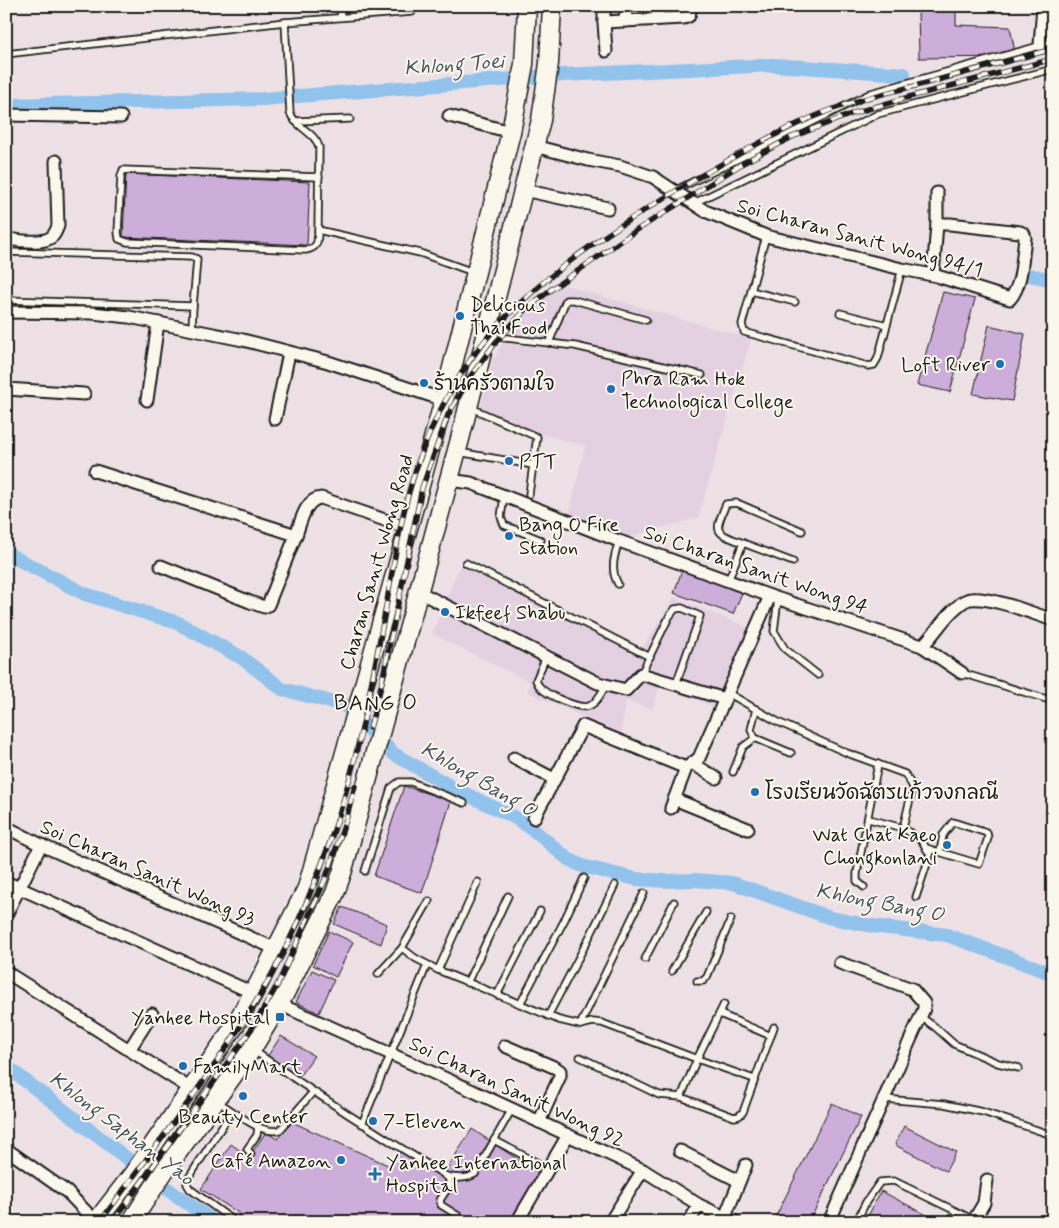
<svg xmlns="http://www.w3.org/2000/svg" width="1059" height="1228" viewBox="0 0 1059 1228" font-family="Mynerve,'Playpen Sans Thai',sans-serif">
  <rect width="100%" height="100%" fill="#ede1e6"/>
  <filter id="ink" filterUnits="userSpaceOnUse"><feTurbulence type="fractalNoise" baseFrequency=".02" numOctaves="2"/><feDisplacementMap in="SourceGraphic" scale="10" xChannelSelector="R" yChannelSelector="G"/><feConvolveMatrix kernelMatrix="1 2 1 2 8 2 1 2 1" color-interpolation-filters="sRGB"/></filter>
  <g filter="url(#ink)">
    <g fill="#e3d1e2">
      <path d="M557,283L751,339L698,518L625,538L569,515L585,446L478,417L493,360L524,305Z"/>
      <path d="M462,560L641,650L674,598L755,630L719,710L660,684L653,709L626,701L621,733L527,692L530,682L432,634Z"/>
    </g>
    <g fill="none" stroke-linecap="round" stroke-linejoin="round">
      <g stroke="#91c3ed" stroke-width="14">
        <path d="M6,105L262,99L562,75L773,65L904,74"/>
        <path d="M1029,275L1053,280"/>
        <path d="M6,553L85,594L178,623L242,658L282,689L346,706L394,754L453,788L514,817L531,828L568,859L582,866L636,879L666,881L694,880L733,883L831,918L872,926L947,935L1053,974"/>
        <path d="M6,1066L159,1183L214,1222"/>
      </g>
    </g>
    <g fill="#cdadd9" stroke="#1c1c1c">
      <path d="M918,6H956V25L1010,27L1016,57L919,58Z"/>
      <path d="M126,174L310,182L307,245L123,237Z"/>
      <path d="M943,292L975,299L950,392L917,385Z"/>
      <path d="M989,325L1025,334L1012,401L973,394Z"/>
      <path d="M682,570L742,593L733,614L674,593Z"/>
      <path d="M404,786L451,801L422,893L374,876Z"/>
      <path d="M342,907L387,924L381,944L334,924Z"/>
      <path d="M329,931L353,942L336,977L313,965Z"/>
      <path d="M312,970L334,980L319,1013L296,1002Z"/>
      <path d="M281,1036L314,1056L298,1078L267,1057Z"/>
      <path d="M832,1103L861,1117L809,1222H773Z"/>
      <path d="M292,1122L390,1166L403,1148L446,1170L472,1129L544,1177L510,1222H244L238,1217L240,1214L201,1189L231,1144L249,1157L266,1132L277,1139Z"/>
      <path d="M904,1126L956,1152L946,1171L895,1145Z"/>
      <path d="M881,1191L940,1222H865Z"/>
    </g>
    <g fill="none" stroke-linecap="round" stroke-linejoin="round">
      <g stroke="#1c1c1c" stroke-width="9">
        <g id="service">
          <path d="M340,6L341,17"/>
          <path d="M285,22L290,113C296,128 315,132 319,147L318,230L420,253L473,272"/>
          <path d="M6,54L285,22L412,12"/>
          <path d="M295,121L350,119"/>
          <path d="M674,191L871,93L1053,42"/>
          <path d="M694,203L878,114L1053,69"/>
          <path d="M318,230C318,241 318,248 306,250L127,242L119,239L118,232L121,176L123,170L319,177"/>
          <path d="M766,236L744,317L742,324L744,332L868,366L874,365L878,358L902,269"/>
          <path d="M6,252L192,257L197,259L193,306"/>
          <path d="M751,291L795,302"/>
          <path d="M6,300L193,306L192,330"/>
          <path d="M840,313L887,325"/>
          <path d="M489,336L575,346L702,375"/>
          <path d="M549,343L566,300H574L646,320"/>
          <path d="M469,407L537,437L533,465"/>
          <path d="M458,452L533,465L529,494"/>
          <path d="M504,496L501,517L504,525L541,540"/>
          <path d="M743,543L793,562"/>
          <path d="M466,563L650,657"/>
          <path d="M728,581L743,543C714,532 714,533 726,504L737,503L802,531"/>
          <path d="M618,584C610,570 614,556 619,541"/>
          <path d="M778,599L774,631L785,649L818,675"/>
          <path d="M546,657L536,680C537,683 538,685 540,687C546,695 581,710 589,706C597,703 602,692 606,685"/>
          <path d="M962,673L1053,701"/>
          <path d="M641,674L669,617L675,609L682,608L700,616L676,684"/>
          <path d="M728,693L778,722L847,753L905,774L913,787L903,828L922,841L930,855L916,897"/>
          <path d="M756,709L751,730L755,738L791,753"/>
          <path d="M733,772L743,747L755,738"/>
          <path d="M869,819L903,828"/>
          <path d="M926,848L979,864L988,838L987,833L953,822L943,835L940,852"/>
          <path d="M365,871L391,788L399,782H411L464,803"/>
          <path d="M864,887L857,881V873L878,764"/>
          <path d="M429,901L402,948L415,958L438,970L559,1020L580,1025L593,1022L602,1023L697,1059L681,1097L734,1117L739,1116L743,1112L774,1027"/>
          <path d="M645,959L674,902"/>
          <path d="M438,970L478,882"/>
          <path d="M672,971L706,912"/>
          <path d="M378,974L402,948"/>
          <path d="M697,981H703L707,977L731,919"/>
          <path d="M467,983L508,896"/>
          <path d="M497,995L540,911"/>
          <path d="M520,1004L564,921L584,878"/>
          <path d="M724,1004L697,1059L754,1079"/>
          <path d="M720,1014L771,1036"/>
          <path d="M548,1016L591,934L615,885"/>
          <path d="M921,1017L935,1027L954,1044L998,1063L1019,1068"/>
          <path d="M580,1025L644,893"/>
          <path d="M253,1050C317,1095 382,1137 448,1177L450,1185L440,1200L441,1205L468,1222"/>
          <path d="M580,1057L659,1095L681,1097"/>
          <path d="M884,1099L944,1104L983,1112L1052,1135"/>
          <path d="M217,1101L232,1111"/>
          <path d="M362,1124L427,965"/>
          <path d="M494,1140L549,1169"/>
          <path d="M251,1154L247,1149L257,1135L258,1126"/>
          <path d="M445,1176C456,1178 465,1180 475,1174L512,1109"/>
          <path d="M235,1222L190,1189L187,1184L188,1179L232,1111C246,1120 263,1134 280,1130L313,1092"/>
          <path d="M856,1222L866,1202L880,1182L894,1181L974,1220"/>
        </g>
      </g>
      <g stroke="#1c1c1c" stroke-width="15">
        <g id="minor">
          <path d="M604,6V22L684,18L689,16L691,6"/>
          <path d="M658,19V6"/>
          <path d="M625,21L626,6"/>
          <path d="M604,22L606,51"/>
          <path d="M1040,45L1043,6"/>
          <path d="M6,115L121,117"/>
          <path d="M449,116L511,132"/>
          <path d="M534,146L588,160L620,166L653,177L705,211L766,236L902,269L937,276L1010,299C1023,284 1022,257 1025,238L1024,234L1020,232L950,224H937L933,275"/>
          <path d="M523,190L608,208"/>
          <path d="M937,224V193"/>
          <path d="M6,238C15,241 40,243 48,239C54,237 56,231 58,226L56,161"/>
          <path d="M6,312L92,313L129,317L243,340L328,362L444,400"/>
          <path d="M6,389L84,394"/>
          <path d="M147,400L158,323"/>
          <path d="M275,419L289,353"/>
          <path d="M95,471L296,535C301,522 305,499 321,498L408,528"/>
          <path d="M449,480L471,483L619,541L770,596L922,646L962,673"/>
          <path d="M161,566L250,602L264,607L268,605L296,535"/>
          <path d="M419,592L598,683L626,690L641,674L725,699"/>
          <path d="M922,646C935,634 943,618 958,606C961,603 967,599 971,599C993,597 1031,613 1053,620"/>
          <path d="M514,758L554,779"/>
          <path d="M692,763L716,778"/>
          <path d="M674,799L748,829"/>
          <path d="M671,808L686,768L699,758L770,596"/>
          <path d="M534,818L583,726L686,768"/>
          <path d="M6,827L41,845L276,949"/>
          <path d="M6,882L253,993"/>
          <path d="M6,915L41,845"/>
          <path d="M6,972L191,1089"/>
          <path d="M279,1004L460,1085L643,1170L699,1205L735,1222"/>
          <path d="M505,1046L556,1068L560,1071V1076L539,1122"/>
          <path d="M129,1050L152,1014"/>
          <path d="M6,1149L67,1192L96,1222"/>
          <path d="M680,1151L739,1181"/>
          <path d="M725,1217L746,1165"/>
          <path d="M974,1220L984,1203L987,1180"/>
          <path d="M517,1222L568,1135"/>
          <path d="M610,1222L643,1170"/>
          <path d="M689,1222L699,1205"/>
          <path d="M829,1222L924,1009V1003L912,989L840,963"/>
        </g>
      </g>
      <g stroke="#1c1c1c" stroke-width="21">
        <g id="primary">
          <path d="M96,1222L133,1174L234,1027L259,983L307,888L444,400L511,132L524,64L527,6"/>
          <path d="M131,1222L165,1170L252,1049L283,997L335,893L343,870L460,439L541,120L549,63L552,6"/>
        </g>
      </g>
      <use href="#service" stroke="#fbf7ec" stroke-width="5.5"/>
      <use href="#minor" stroke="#fbf7ec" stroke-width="11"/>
      <use href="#primary" stroke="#fbf7ec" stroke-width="18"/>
      <g stroke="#1c1c1c" stroke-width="5.5">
        <g id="rail">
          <path d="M370,728L381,686L422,488L448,415L470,377L496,342L526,309L553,288L637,230L743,163L792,137L854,113L909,97L1053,59"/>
          <path d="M100,1222C154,1148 213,1073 260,995C289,947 312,892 331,839C358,762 372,682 387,601C395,556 402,509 417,466C435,413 465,359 504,319C559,262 633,216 701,176C749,148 795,121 848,104C871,96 895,91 919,85C963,73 1008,61 1053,49"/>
          <path d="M113,1222L253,1027L278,984L325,880L346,820L355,786"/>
        </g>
      </g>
      <use href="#rail" stroke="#fbf7ec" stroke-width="4" stroke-dasharray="11" stroke-linecap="butt"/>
    </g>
  </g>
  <g fill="#1f6fb2" stroke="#fbf7ec" stroke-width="2">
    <circle cx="460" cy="316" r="5"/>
    <circle cx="1000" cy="364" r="5"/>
    <circle cx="424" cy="383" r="5"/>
    <circle cx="611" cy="389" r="5"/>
    <circle cx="509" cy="461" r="5"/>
    <circle cx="509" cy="536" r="5"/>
    <circle cx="445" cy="612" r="5"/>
    <circle cx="755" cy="792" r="5"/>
    <circle cx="947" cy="845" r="5"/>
    <rect x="275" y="1012" width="10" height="10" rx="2.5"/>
    <circle cx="183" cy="1066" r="5"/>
    <circle cx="243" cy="1096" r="5"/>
    <circle cx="373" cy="1121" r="5"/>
    <circle cx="341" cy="1160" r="5"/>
    <path d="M372.5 1166.5h5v5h5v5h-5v5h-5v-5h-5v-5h5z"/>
  </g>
  <g text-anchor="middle" stroke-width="4" stroke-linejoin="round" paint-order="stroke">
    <g font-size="20" fill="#1c1c1c" stroke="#fbf7ec">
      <text transform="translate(860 237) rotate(15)" y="7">Soi Charan Sanit Wong 94/1</text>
      <text transform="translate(376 562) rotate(-74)" y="7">Charan Sanit Wong Road</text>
      <text transform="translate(756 569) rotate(19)" y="7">Soi Charan Sanit Wong 94</text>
      <text transform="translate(148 872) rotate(24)" y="7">Soi Charan Sanit Wong 93</text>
      <text transform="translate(517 1091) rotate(25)" y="7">Soi Charan Sanit Wong 92</text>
    </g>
    <g font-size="20" fill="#1c1c1c" stroke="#fbf7ec" text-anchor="start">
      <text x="470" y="311">Delicious<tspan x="470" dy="23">Thai Food</tspan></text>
      <text x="990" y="371" text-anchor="end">Loft River</text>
      <text x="621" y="385">Phra Ram Hok<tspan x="621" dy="23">Technological College</tspan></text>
      <text x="434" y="390">ร้านครัวตามใจ</text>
      <text x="519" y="468">PTT</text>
      <text x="519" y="531">Bang O Fire<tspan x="519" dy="23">Station</tspan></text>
      <text x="455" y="619">Ikfeef Shabu</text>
      <text x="765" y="799">โรงเรียนวัดฉัตรแก้วจงกลณี</text>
      <text x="937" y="841" text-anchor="end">Wat Chat Kaeo<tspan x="937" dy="23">Chongkonlani</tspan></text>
      <text x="270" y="1024" text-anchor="end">Yanhee Hospital</text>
      <text x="193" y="1073">FamilyMart</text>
      <text x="243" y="1123" text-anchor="middle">Beauty Center</text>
      <text x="383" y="1128">7-Eleven</text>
      <text x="331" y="1167" text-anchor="end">Café Amazon</text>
      <text x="386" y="1169">Yanhee International<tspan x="386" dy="23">Hospital</tspan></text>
    </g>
    <g font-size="21" font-style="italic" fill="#455665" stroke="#fbf7ec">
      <text transform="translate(454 64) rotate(-4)" y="7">Khlong Toei</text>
      <text transform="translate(479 779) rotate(30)" y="7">Khlong Bang O</text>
      <text transform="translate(880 902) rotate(11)" y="7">Khlong Bang O</text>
      <text transform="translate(122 1128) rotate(37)" y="7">Khlong Saphan Yao</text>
    </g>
    <g font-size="22" letter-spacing="1" fill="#1c1c1c" stroke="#fbf7ec">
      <text x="376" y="710">BANG O</text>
    </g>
  </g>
  <rect width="1059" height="1228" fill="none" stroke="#fbf7ec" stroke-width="25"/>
  <rect x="12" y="12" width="1034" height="1203" fill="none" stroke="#1c1c1c" stroke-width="2" filter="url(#ink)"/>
</svg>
